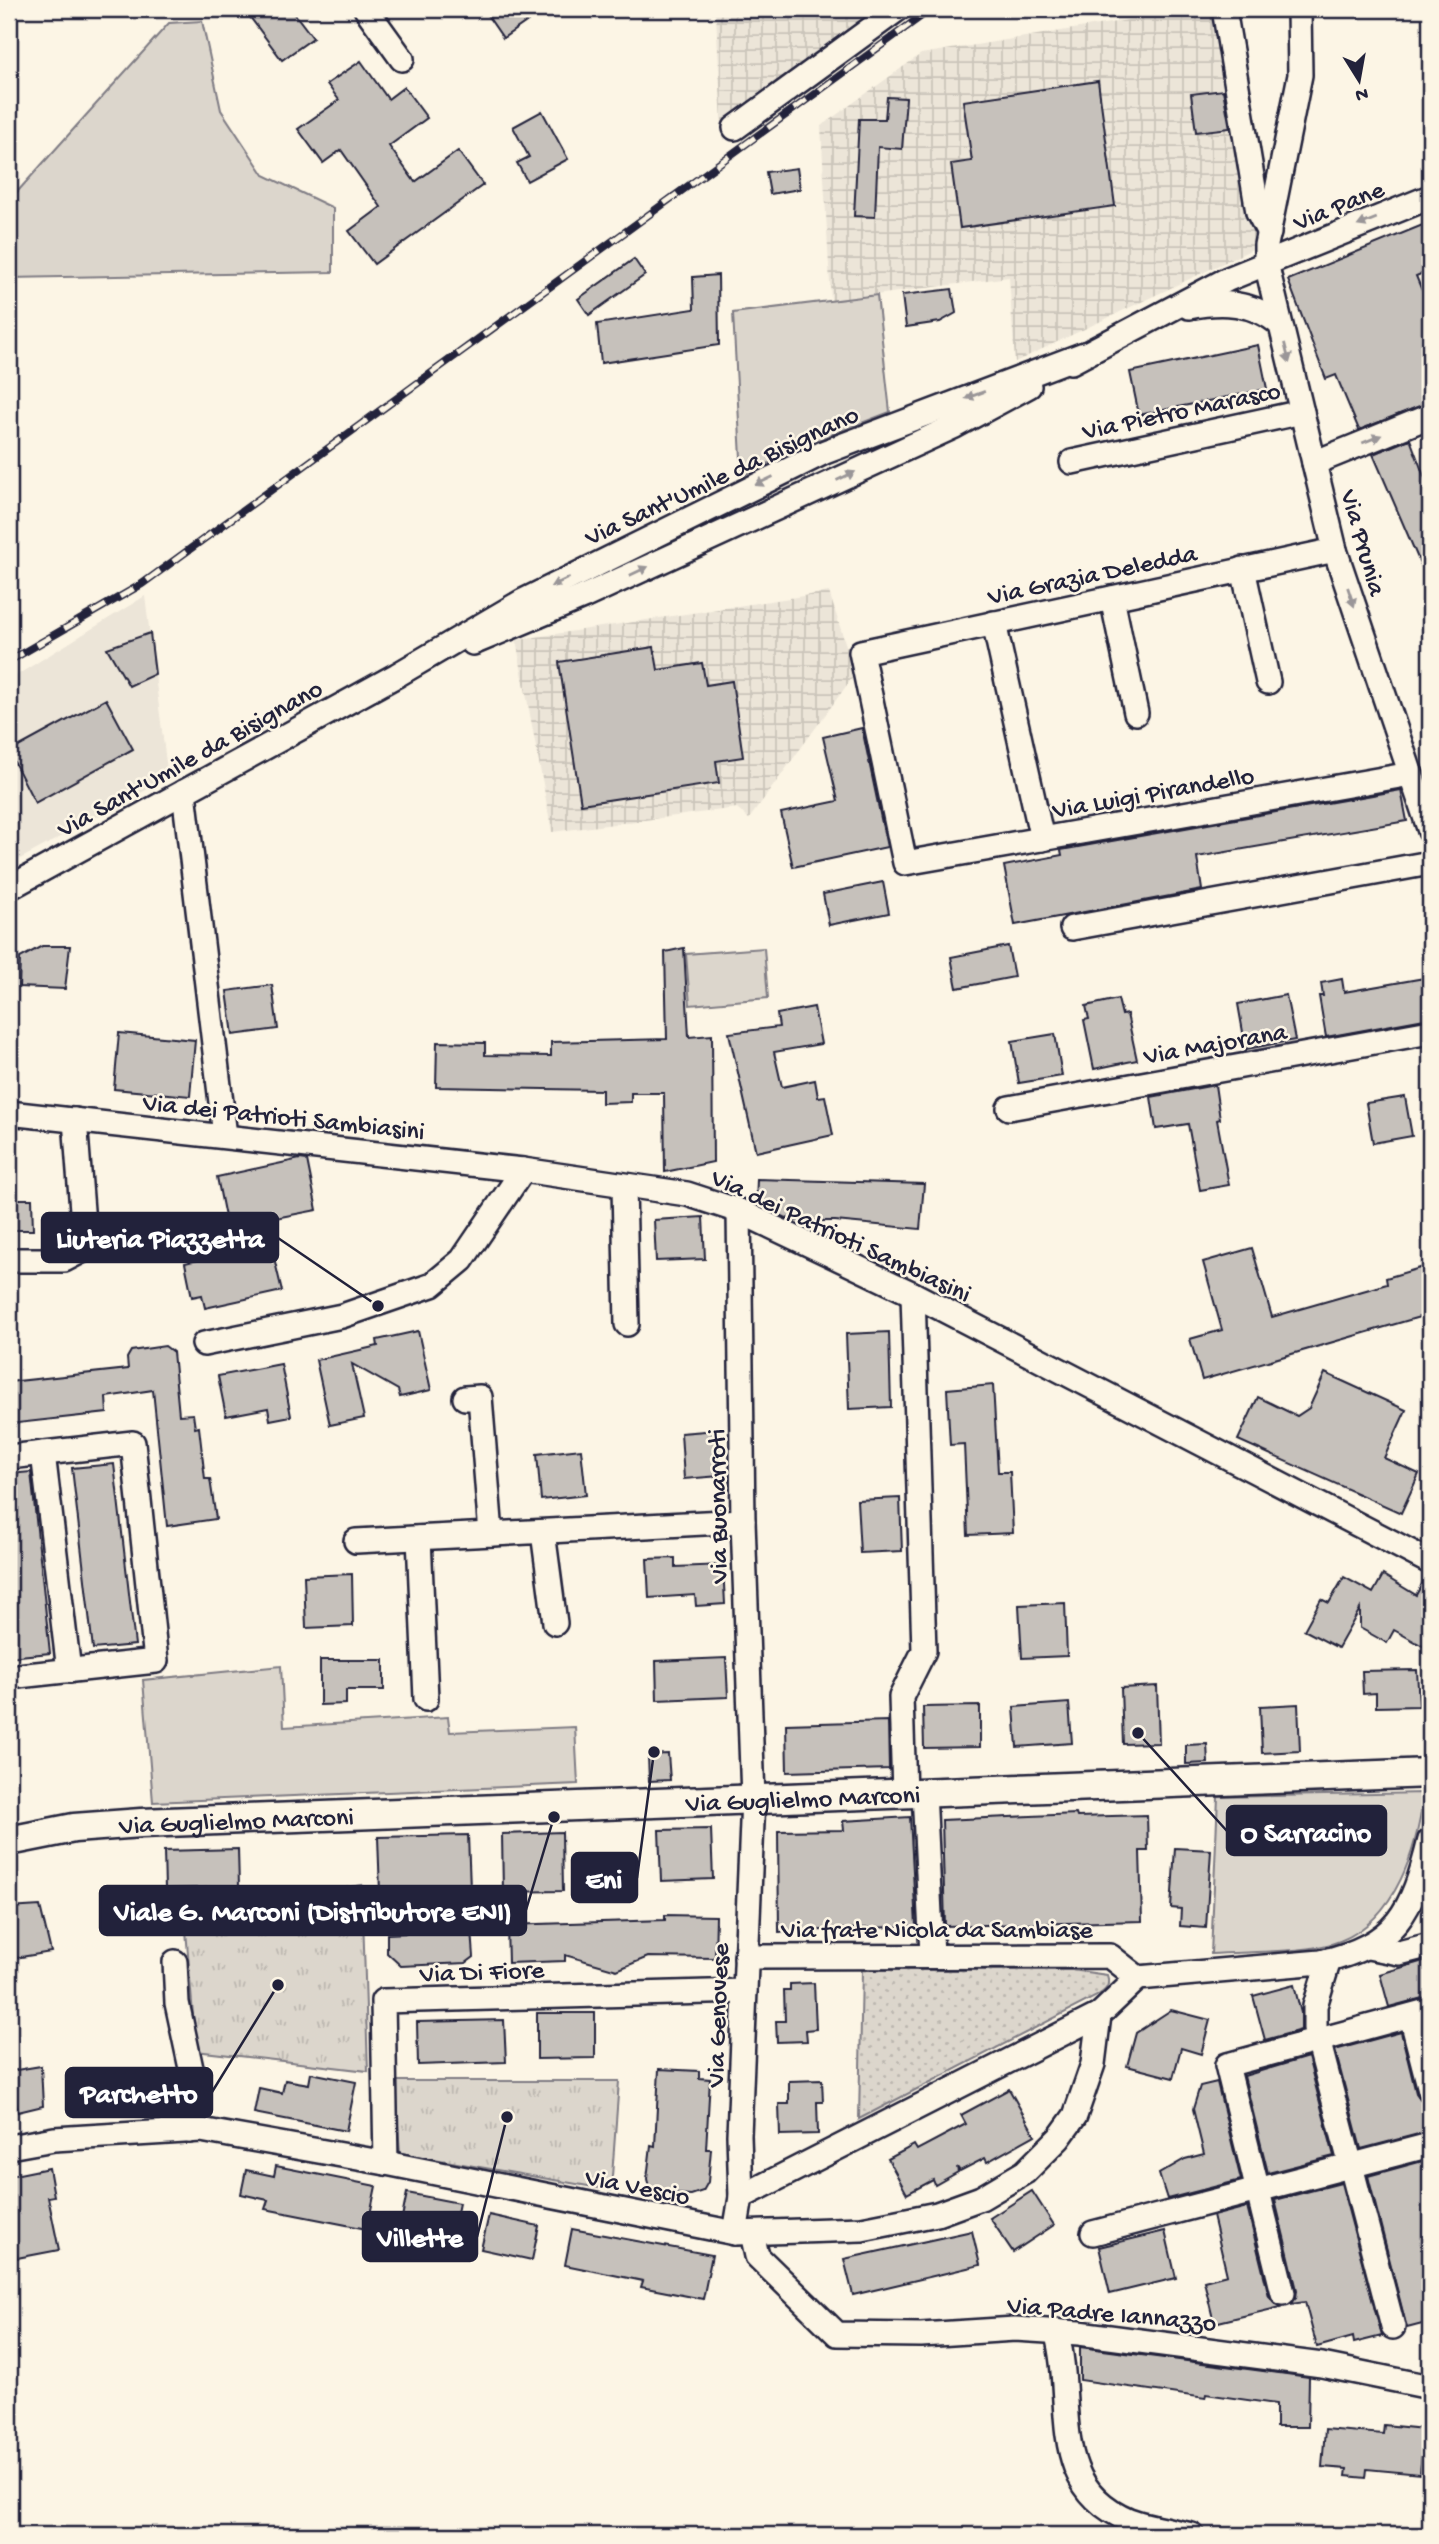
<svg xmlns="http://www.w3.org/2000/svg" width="1439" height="2544" viewBox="0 0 1439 2544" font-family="'Gochi Hand',sans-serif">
  <defs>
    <pattern id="industrial-grid" width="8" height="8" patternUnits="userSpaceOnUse" patternTransform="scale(1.75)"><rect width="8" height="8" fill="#ece5d8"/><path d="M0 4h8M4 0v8" fill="none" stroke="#cac4ba"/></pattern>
    <pattern id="park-tufts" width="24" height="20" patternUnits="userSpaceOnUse" patternTransform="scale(1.75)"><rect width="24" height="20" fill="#dcd6cc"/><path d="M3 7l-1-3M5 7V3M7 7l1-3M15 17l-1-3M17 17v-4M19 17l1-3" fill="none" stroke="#bcb7b0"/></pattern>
    <pattern id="garden-dots" width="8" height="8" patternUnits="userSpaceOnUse" patternTransform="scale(1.75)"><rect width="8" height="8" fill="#dcd6cc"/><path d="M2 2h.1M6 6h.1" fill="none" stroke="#bcb7b0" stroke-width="1.8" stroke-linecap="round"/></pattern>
  </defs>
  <rect width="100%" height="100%" fill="#fcf5e5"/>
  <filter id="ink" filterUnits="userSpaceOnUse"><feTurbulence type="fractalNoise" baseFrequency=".0143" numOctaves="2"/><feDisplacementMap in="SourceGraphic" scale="14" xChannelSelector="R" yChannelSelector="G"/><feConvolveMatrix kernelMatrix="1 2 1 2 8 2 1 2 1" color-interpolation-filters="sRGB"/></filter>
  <g filter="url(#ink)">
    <path fill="#ece5d8" d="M145,596L168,778L9,865V680Z"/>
    <g fill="url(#industrial-grid)">
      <path d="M704,9H907L723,141L716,15Z"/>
      <path d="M1195,9H1238L1269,190L1261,245L1015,362L1009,277L831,301L821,126L921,54Z"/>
      <path d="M829,592L855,674L749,819L737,808L552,832L516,640Z"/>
    </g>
    <g fill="#dcd6cc" stroke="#7f7c84" stroke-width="2">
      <path d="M202,21L221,110L264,175L333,208V272L9,278V201L169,23Z"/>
      <path d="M877,295L890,412L815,441L742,476L733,313Z"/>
      <path d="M764,948L768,998L690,1005L686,954Z"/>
      <path d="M281,1666L284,1727L448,1717L450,1732L575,1727L578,1784L153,1802L143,1680Z"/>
      <path d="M1424,1793C1417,1849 1397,1918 1340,1941C1309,1954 1246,1951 1211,1954L1218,1797Z"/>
    </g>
    <g fill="url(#park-tufts)" stroke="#7f7c84" stroke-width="2">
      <path d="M362,1885L368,2071L196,2051L185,1918Z"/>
      <path d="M395,2081H619L611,2190L400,2153Z"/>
    </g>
    <path fill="url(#garden-dots)" stroke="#7f7c84" stroke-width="2" d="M862,1970H1072L1107,1975C1111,1987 1105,1991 1095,1997L859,2119Z"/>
    <g fill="#c6c1bb" stroke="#22223b" stroke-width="2">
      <path d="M244,9H291L313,38L282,60Z"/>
      <path d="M483,9H545L503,38Z"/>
      <path d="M361,61L388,99L404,87L427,118L389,146L415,182L458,151L483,185L374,264L349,231L381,207L341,150L323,163L298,129L339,100L327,84Z"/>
      <path d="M1098,81L1115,206L960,228L951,164L972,161L963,101Z"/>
      <path d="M1223,90L1230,128L1196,132L1191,94Z"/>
      <path d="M887,97L906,98L902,149L878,147L875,217L854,216L859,119H885Z"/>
      <path d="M542,111L568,159L527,181L517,163L529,157L513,127Z"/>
      <path d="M797,168L800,189L770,194L766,172Z"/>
      <path d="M1430,222V270L1416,276L1430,310V402L1359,430L1336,375L1326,379L1288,280Z"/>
      <path d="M634,259L645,275L589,315L578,299Z"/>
      <path d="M718,275L719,345L601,363L597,324L694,309L693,277Z"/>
      <path d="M952,289L956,313L940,322L906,327L902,295Z"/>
      <path d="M1258,345L1267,389L1139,415L1130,372Z"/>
      <path d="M1410,439L1430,492L1429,584L1373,454Z"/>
      <path d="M150,633L155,674L129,686L107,648Z"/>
      <path d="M654,647L658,670L702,663L706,685L732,681L743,757L716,761L719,783L581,804L559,662Z"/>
      <path d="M106,699L133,749L35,803L9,752Z"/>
      <path d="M862,728L887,847L793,867L781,813L838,801L823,737Z"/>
      <path d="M1401,790L1407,821L1197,857L1202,890L1015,925L1004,866L1062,855L1061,850Z"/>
      <path d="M883,882L889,913L829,925L823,894Z"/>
      <path d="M42,946H70L65,989L19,987L20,958Z"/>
      <path d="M1008,946L1014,977L957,988L951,957Z"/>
      <path d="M684,948L689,1037L712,1035L713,1162L665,1172L664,1093H631V1102L602,1103V1090L436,1087L437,1042L485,1043V1055L551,1056V1042L667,1039L665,952Z"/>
      <path d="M1430,977V1018L1326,1037L1319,996H1323L1321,983L1342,979L1344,992Z"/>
      <path d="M272,985L278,1029L233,1035L227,991Z"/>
      <path d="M1286,995L1295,1040L1246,1049L1238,1004Z"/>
      <path d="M1118,999L1122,1015L1127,1014L1137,1060L1094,1069L1084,1020L1089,1019L1086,1006Z"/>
      <path d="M814,1007L821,1044L774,1052L782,1087L815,1080L818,1097L825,1096L833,1135L756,1152L729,1033L779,1027L777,1014Z"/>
      <path d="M119,1033L195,1040L190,1096L114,1089Z"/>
      <path d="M1055,1034L1062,1076L1019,1083L1012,1041Z"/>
      <path d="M1215,1085L1220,1119L1217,1120L1229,1185L1200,1190L1188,1124L1156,1129L1151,1097Z"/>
      <path d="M1405,1097L1412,1136L1373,1143L1366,1103Z"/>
      <path d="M300,1159L307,1160L317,1210L265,1220L282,1291L205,1308L202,1295L192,1297L185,1263L232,1252L217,1177Z"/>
      <path d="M757,1179L924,1184L920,1229L835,1221H793L780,1215L781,1212L756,1203Z"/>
      <path d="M9,1199H32L33,1230H9Z"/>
      <path d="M703,1217L705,1259L656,1261L654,1220Z"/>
      <path d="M1252,1248L1272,1317L1387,1284L1386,1278L1430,1265V1314L1202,1380L1190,1339L1222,1330L1203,1262Z"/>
      <path d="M418,1331L431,1390L400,1397L398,1390L352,1364L364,1418L330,1425L316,1360L378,1346L377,1340Z"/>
      <path d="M889,1332L891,1407L849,1409L846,1334Z"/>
      <path d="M165,1346L173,1352L179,1415L193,1414L195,1428L199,1427L205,1479H210L216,1519L167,1526L153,1390L106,1397L107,1413L9,1424V1382L128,1369L127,1358L131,1351Z"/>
      <path d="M281,1364L291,1416L270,1420L268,1408L226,1416L218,1376Z"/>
      <path d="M1325,1373L1406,1410L1384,1458L1419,1474L1401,1513L1238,1440L1258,1397L1297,1416L1309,1408Z"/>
      <path d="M993,1385L998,1472H1010L1013,1533L968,1535L964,1444L950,1445L947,1389Z"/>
      <path d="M717,1430L720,1476L684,1479L681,1433Z"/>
      <path d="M581,1449L586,1495L541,1500L537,1454Z"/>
      <path d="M114,1464L135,1645L93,1649L72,1468Z"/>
      <path d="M31,1472L50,1653L9,1657V1474Z"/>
      <path d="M900,1498L902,1551L860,1553L857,1500Z"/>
      <path d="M675,1558V1567L723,1565L725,1604L696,1606L695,1595L649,1598L647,1559Z"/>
      <path d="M352,1574L353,1626L306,1628L304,1576Z"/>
      <path d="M1383,1575L1416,1595L1427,1575L1430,1576V1650L1394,1630L1387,1643L1360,1628V1609L1338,1648L1304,1630L1321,1599L1329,1603L1344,1577L1373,1593Z"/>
      <path d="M1065,1603L1067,1656L1022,1658L1019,1605Z"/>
      <path d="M726,1658L728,1697L657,1700L656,1661Z"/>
      <path d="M320,1660H384V1690H346V1704L320,1705Z"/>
      <path d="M1417,1670L1419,1706L1376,1707V1693L1363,1694L1362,1671Z"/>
      <path d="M1157,1686L1159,1743L1123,1744L1121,1688Z"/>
      <path d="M1069,1703L1072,1743L1017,1747L1014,1707Z"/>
      <path d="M1298,1704L1300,1751L1262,1753L1260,1706Z"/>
      <path d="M980,1706V1747L924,1748L923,1707Z"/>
      <path d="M888,1721L889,1769L787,1772L786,1724Z"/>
      <path d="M1207,1744L1208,1763L1186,1764V1745Z"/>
      <path d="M668,1754L670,1780L649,1781L648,1755Z"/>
      <path d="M1076,1814L1077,1817L1147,1815L1148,1851H1140L1142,1921L945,1926L942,1820Z"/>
      <path d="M910,1817L916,1926L779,1932L778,1831L844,1830L843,1821Z"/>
      <path d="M711,1829L713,1879L661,1881L659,1830Z"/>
      <path d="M562,1832L563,1891L503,1892L502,1834Z"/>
      <path d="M468,1835L470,1889L380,1892L378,1837Z"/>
      <path d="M1175,1848L1211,1850L1206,1928L1180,1926L1181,1909L1171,1908Z"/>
      <path d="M238,1849L239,1887L165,1889L164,1851Z"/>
      <path d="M40,1906L51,1952L9,1959V1908Z"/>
      <path d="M665,1915L716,1916L715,1958L648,1957L617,1970L565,1955V1961L508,1963L507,1925L665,1920Z"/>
      <path d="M472,1930L474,1957L466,1963L401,1966L387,1953V1934Z"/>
      <path d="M1430,1959V1996L1389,2007L1380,1974Z"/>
      <path d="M814,1983L816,2029L806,2030L807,2041L777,2042L776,2021H785L784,1990H790V1984Z"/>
      <path d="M1294,1985L1301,2013V2030L1265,2040L1253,1996Z"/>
      <path d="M1171,2010L1210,2020L1201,2054L1181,2048L1173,2078L1127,2066L1136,2033Z"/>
      <path d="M537,2013H595V2058L537,2059Z"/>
      <path d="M504,2020L506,2062L418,2065L417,2022Z"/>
      <path d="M1401,2032L1416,2093L1421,2100L1430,2104V2131L1361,2149L1335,2050Z"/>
      <path d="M1308,2057L1334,2156L1268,2173L1244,2076Z"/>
      <path d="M41,2066L43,2106L18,2112L10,2071Z"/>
      <path d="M659,2069L699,2071V2078L710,2079L706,2149H711L708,2182L703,2191L691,2195L658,2193L649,2187L647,2179L651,2145L655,2146Z"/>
      <path d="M311,2073L356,2082L346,2131L254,2113L259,2088L282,2093L285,2080L309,2084Z"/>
      <path d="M822,2080L823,2102H817L818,2134L780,2135L779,2104H789V2081Z"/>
      <path d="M1217,2082L1241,2180L1167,2199L1159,2174L1185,2159L1204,2154L1193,2109L1200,2086Z"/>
      <path d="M1009,2089L1035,2135L987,2162L985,2158L960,2171L957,2167L958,2172L935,2185L933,2180L907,2194L888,2159L914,2145L917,2150L966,2124L961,2115Z"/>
      <path d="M1430,2159V2322L1407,2328L1368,2176Z"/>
      <path d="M276,2166L376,2186L367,2229L265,2209L268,2200L241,2194L246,2170L274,2176Z"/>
      <path d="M49,2168L54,2196L48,2197L59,2250L17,2258L9,2217V2176Z"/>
      <path d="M1341,2183L1382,2336L1354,2343L1353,2337L1317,2347L1305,2302L1291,2304L1296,2298L1297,2290L1275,2200Z"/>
      <path d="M1032,2191L1054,2225L1013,2252L990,2218Z"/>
      <path d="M407,2193L459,2203L451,2242L399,2232Z"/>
      <path d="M1247,2207L1269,2296L1281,2307L1214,2323L1204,2281L1227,2275L1213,2216Z"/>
      <path d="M489,2215L539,2226L532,2260L481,2249Z"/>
      <path d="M572,2229L712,2255L703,2299L641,2287L643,2281L565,2265Z"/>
      <path d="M972,2231L980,2265L853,2295L844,2259Z"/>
      <path d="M1165,2231L1176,2278L1110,2294L1099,2247Z"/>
      <path d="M1080,2347L1309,2377L1308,2427H1276V2404L1206,2394L1205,2398L1080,2380Z"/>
      <path d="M1384,2425L1424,2429L1420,2474L1367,2469L1366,2478L1346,2476L1347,2469L1322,2467L1325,2429L1383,2434Z"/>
    </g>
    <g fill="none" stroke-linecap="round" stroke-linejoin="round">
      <g stroke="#22223b" stroke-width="28">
        <g id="minor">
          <path d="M366,9L402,59"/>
          <path d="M1224,9L1258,212L1269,233"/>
          <path d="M1299,9L1300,75L1266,245V263L1335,550L1430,831"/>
          <path d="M735,128L898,9"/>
          <path d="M1189,307C1222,300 1253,302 1280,324"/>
          <path d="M1071,362L1228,279L1430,197"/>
          <path d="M1072,462L1302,412"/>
          <path d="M1314,463L1430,416"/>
          <path d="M1335,550L861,652L905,863L1411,774"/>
          <path d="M1243,569L1268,682"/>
          <path d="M1112,598L1136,713"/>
          <path d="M994,623L1042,839"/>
          <path d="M473,643L583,597L955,426L1029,386"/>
          <path d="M184,792L225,1136"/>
          <path d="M9,888L397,675L523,601L825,452L1084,354"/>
          <path d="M1072,928L1430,863"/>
          <path d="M1009,1108L1430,1032"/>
          <path d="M9,1113L523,1170L687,1194L739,1211L913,1294L1430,1562"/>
          <path d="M624,1186L627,1324"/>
          <path d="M9,1260H64L85,1249L75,1120"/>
          <path d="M204,1344L342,1316L432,1285L462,1260L523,1170"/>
          <path d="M465,1398L480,1397L491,1534"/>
          <path d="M43,1453L69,1671"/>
          <path d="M9,1457L133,1443L156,1661L9,1677"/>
          <path d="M543,1532L555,1623"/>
          <path d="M419,1538L426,1699"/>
          <path d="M356,1541L743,1521"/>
          <path d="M924,1792L932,1955"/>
          <path d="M904,1793L901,1697L924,1651L913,1294"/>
          <path d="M1368,1947L1399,1953L1430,1945"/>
          <path d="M746,1957L1110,1956L1138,1978L1321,1962C1397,1944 1412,1913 1430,1840"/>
          <path d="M1329,1960L1315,2006V2028L1393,2327"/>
          <path d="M175,1962L177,2003L195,2087L190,2131"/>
          <path d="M1411,2016L1430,2090"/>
          <path d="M9,2147L54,2139L201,2130L386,2163L735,2233L862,2229L937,2214L981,2198L1025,2172L1059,2138L1075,2116L1093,2064L1099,2015"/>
          <path d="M386,2163L383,2001L745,1991"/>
          <path d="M741,2197L1099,2015L1138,1978"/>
          <path d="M735,2233L741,2197L739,2135L753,1798L743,1521L739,1211"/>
          <path d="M752,2233L757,2256L837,2334L921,2335L1015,2329L1079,2333L1322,2365L1430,2387"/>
          <path d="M1093,2233L1430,2145"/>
          <path d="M1283,2293L1227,2065L1430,2010"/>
          <path d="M1056,2331C1076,2401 1045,2485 1129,2520C1148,2527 1171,2530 1192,2535"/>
        </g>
      </g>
      <g stroke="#22223b" stroke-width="33">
        <g id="major">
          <path id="s1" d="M9,1841L74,1828L141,1823L1430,1773"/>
        </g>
      </g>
      <use href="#minor" stroke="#fcf5e5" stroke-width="23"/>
      <use href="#major" stroke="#fcf5e5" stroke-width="28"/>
      <g stroke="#22223b" stroke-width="8">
        <path id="rail" d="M9,661L142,584L931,9"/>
      </g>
      <use href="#rail" stroke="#fcf5e5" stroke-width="5" stroke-dasharray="16" stroke-linecap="butt"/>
    </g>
    <defs><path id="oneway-solid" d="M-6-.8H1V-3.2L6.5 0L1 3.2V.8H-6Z" transform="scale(1.75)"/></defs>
    <g fill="#9a9698">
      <use href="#oneway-solid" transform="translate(1367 222) rotate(158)"/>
      <use href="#oneway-solid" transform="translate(1287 353) rotate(76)"/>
      <use href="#oneway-solid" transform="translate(975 395) rotate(160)"/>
      <use href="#oneway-solid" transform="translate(1372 439) rotate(-22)"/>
      <use href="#oneway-solid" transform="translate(846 476) rotate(-25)"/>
      <use href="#oneway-solid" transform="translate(764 481) rotate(154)"/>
      <use href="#oneway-solid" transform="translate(639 571) rotate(-25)"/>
      <use href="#oneway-solid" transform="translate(560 582) rotate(154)"/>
      <use href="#oneway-solid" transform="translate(1351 597) rotate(71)"/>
    </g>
  </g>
  <g text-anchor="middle" stroke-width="5" stroke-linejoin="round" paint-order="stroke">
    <g font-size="26" fill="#22223b" stroke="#fcf5e5">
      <text transform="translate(1338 204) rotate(-22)" y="9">Via Pane</text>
      <text transform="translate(1181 409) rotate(-12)" y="9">Via Pietro Marasco</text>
      <text transform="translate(721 474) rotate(-25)" y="9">Via Sant'Umile da Bisignano</text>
      <text transform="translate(1365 542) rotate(74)" y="9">Via Prunia</text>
      <text transform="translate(1092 573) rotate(-12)" y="9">Via Grazia Deledda</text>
      <text transform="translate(189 757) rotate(-29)" y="9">Via Sant'Umile da Bisignano</text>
      <text transform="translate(1153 791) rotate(-10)" y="9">Via Luigi Pirandello</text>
      <text transform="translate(1215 1042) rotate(-10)" y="9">Via Majorana</text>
      <text transform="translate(284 1115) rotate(6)" y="9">Via dei Patrioti Sambiasini</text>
      <text transform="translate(842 1234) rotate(25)" y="9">Via dei Patrioti Sambiasini</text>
      <text transform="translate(716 1506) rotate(-91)" y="9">Via Buonarroti</text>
      <text dy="9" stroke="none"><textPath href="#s1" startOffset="796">Via Guglielmo Marconi</textPath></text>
      <text dy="9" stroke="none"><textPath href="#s1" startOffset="229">Via Guglielmo Marconi</textPath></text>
      <text x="937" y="1937">Via frate Nicola da Sambiase</text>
      <text transform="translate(482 1970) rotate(-2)" y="9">Via Di Fiore</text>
      <text transform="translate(716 2015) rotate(-88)" y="9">Via Genovese</text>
      <text transform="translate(638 2185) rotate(11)" y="9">Via Vescio</text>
      <text transform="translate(1112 2312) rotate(5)" y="9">Via Padre Iannazzo</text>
    </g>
  </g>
  <path fill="none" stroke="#22223b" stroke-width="2.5" d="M378 1306L278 1238M1138 1733L1227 1831M654 1752L637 1878M554 1817L526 1910M278 1985L212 2092M507 2117L477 2237"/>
  <g fill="#22223b" stroke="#fcf5e5" stroke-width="2.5">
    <circle cx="378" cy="1306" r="7"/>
    <circle cx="1138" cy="1733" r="7"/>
    <circle cx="654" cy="1752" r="7"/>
    <circle cx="554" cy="1817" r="7"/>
    <circle cx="278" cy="1985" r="7"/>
    <circle cx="507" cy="2117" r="7"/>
  </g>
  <g fill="#22223b" stroke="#22223b" stroke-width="2.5">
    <rect x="42" y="1213" width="236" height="49" rx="7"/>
    <rect x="1227" y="1806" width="159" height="49" rx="7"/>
    <rect x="572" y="1853" width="65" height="49" rx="7"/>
    <rect x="100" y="1886" width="426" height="49" rx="7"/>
    <rect x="66" y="2068" width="146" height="49" rx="7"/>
    <rect x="363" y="2212" width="114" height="49" rx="7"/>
  </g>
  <g font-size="28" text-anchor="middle" font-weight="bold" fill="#fff">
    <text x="160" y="1247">Liuteria Piazzetta</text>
    <text x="1306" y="1841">O Sarracino</text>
    <text x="604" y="1888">Eni</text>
    <text x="313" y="1920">Viale G. Marconi (Distributore ENI)</text>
    <text x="139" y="2102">Parchetto</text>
    <text x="420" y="2246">Villette</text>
  </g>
  <rect width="1439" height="2544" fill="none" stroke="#fcf5e5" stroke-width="35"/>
  <rect x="18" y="18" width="1404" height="2509" fill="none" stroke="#22223b" stroke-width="2.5" filter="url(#ink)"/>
  <g transform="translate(1359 80) rotate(169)" stroke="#fcf5e5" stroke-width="5" paint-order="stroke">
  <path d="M0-5L12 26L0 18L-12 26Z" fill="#22223b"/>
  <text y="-10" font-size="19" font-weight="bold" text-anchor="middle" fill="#22223b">N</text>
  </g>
</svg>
